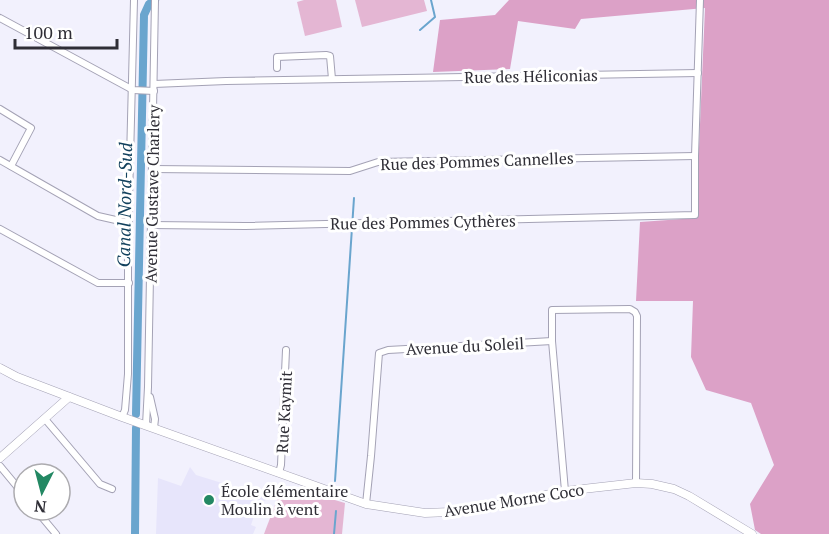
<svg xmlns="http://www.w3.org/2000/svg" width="829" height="534" viewBox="0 0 829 534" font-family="'PT Serif',serif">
  <rect width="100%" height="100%" fill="#f2f1fd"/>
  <path fill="#e7e5fb" d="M190,467L196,475L267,497L265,501L260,499L251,525L256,527L253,534H156L158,478L181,486Z"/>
  <g fill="#e4b6d3">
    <path d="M304,0H336L342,27L305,36L297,2Z"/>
    <path d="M355,0H424L427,11L362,27Z"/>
    <path d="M291,487L345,503L342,534H264L278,497Z"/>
  </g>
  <path fill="#dca1c7" d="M509,0H829V534H761L755,530L750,504L774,465L751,403L706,390L691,357L693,301H636L640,222L696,218L705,8L581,19L575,29L518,21L510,69L433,72L440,20L495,15Z"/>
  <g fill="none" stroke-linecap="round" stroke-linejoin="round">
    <g stroke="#6aa5ce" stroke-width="2">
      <path d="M420,30L435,17L431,0"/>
      <path d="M335,481L354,198"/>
      <path d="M334,534L336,511"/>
    </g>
    <g stroke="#6aa5ce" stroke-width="8">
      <path d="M136,414L144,15L149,4L155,0"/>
      <path d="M135,534L136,428"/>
    </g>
    <g stroke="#a4a2b5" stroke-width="8">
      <g id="minor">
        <path d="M0,18L133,90L154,91"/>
        <path d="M277,68V57L326,55L330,56L332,79"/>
        <path d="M154,84L226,81L698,73"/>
        <path d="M0,109L31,128L11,166"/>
        <path d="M0,160L98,216L129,223"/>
        <path d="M152,169L350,171L378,162L695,156"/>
        <path d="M151,225L245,226L695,215V156L700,0"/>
        <path d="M0,229L98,283H129"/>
        <path d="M150,397L155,419L154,428"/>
        <path d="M122,417L125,410L128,374V239L134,0"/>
        <path d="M45,419L100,484L112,489"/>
        <path d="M146,425L148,387L155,0"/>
        <path d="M0,466L24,495"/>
        <path d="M279,473L281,465L286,350"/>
        <path d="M565,491L552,341V310L630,309L635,312L637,316L636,483"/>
        <path d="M366,504L371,456L379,353L388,350L552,341"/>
        <path d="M36,510L56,534"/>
      </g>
    </g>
    <g stroke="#a4a2b5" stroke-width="9">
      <g id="tertiary">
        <path d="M0,368L17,377L122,417L366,504L425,513L450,512L483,508L565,491L636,483L652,484L674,489L689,496L752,534"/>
        <path d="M0,458L69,397"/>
      </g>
    </g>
    <use href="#minor" stroke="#fff" stroke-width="6"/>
    <use href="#tertiary" stroke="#fff" stroke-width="8"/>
  </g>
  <circle fill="#238863" stroke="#fff" stroke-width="2" cx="209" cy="500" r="6"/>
  <g text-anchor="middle" stroke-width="6" stroke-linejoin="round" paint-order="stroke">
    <g font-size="16" fill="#2f2e36" stroke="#fff">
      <text transform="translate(531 76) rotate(-1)" y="6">Rue des Héliconias</text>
      <text transform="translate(477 161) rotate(-2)" y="6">Rue des Pommes Cannelles</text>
      <text transform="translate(152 194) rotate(-89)" y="6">Avenue Gustave Charlery</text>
      <text transform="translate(423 222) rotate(-1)" y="6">Rue des Pommes Cythères</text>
      <text transform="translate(465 346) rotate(-3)" y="6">Avenue du Soleil</text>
      <text transform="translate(284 412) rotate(-87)" y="6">Rue Kaymit</text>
      <text transform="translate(514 500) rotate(-9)" y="6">Avenue Morne Coco</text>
    </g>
    <g font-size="16" fill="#2f2e36" stroke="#fff" text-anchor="start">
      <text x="221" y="497">École élémentaire<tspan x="221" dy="18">Moulin à vent</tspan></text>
    </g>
    <g font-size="18" font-style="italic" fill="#12415d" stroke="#fff">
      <text transform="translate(125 205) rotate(-89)" y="6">Canal Nord-Sud</text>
    </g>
  </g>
  <g transform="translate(42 492) rotate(186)"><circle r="28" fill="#ffffff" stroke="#acabaf" stroke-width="1.5"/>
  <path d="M0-4.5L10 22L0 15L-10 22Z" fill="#238863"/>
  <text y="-9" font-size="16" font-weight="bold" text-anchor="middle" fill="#2f2e36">N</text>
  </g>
  <path d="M15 39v9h102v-9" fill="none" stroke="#2f2e36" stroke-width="3"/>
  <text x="24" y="39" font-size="18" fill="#2f2e36" stroke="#ffffff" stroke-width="4.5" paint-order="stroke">100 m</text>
</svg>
